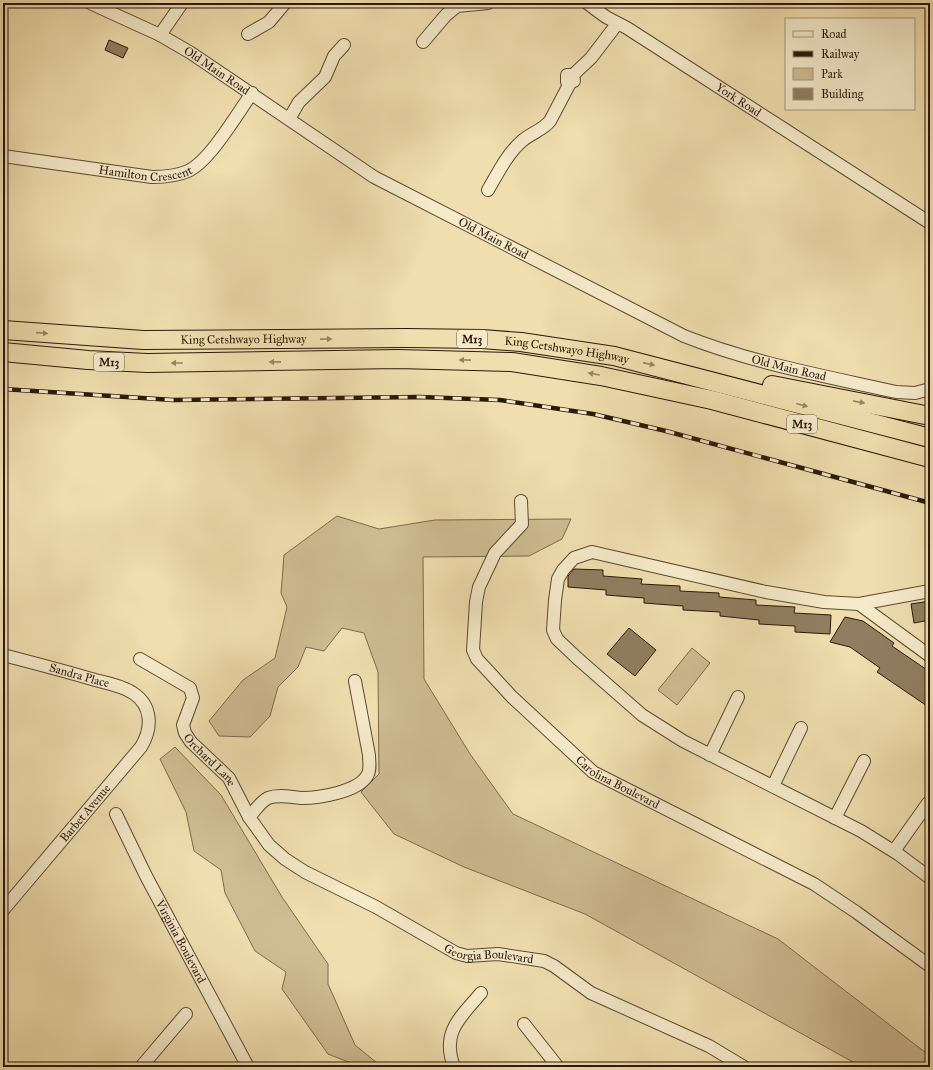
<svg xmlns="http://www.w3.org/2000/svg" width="933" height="1070" viewBox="0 0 933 1070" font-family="'IM FELL Great Primer',serif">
  <rect width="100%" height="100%" fill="#f0deae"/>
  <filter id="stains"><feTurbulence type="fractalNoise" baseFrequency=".005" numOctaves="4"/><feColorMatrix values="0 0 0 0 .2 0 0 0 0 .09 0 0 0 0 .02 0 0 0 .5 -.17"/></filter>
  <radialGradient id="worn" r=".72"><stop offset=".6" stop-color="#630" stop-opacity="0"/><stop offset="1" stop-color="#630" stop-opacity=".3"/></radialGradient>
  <g fill="#cfbc92" stroke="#7d6a4e">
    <path d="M337,516L379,529L435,520L571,519L562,539L529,556L423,557L424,679L470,754L513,814L778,939L930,1056V1067H862L585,914L464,867L394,834L361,792L379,774L378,672L364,633L342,628L324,651L306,647L298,667L278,687L270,716L250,737L219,736L209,721L243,680L275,658L287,607L281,593L284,555Z"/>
    <path d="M692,648L710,663L677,705L658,690Z"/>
    <path d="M175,747L221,795L282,897L328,964V984L355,1045L382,1067H361L328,1054L282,989L286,972L255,951L225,893L221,870L194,851L186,812L160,759Z"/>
  </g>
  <g fill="#917e60" stroke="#2b170b">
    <path d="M109,40L128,48L123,58L105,50Z"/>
    <path d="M574,569L603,570V576L642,579L641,584L680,586V591L719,593V597L756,600V605L795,607L794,613L831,615L830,634L795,632V626L759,624V620L720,616V612L683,610V606L644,603V598L606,595V590L568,587V576Z"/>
    <path d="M930,601V620L914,623L911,604Z"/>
    <path d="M845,617L863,621L894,643L892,646L930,672V708L877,672L880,668L850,647L830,642Z"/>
    <path d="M629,628L656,650L635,676L607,654Z"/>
  </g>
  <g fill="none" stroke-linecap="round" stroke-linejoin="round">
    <g stroke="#5c4934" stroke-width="14">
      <g id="minor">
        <path id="s1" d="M90,3L160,35L191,53L374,177L684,336C752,363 825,376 896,392L915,393L930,389"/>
        <path id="s2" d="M587,3L606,17L627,28L930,223"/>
        <path d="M248,34L269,22L285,3"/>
        <path d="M160,35L182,3"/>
        <path d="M423,42L446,15L457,6L488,3"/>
        <path d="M573,75L574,81L567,82V75H573L591,58L617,24"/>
        <path d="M289,119L299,102L325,77L334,56L344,45"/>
        <path id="s3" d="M3,156L152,177C164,177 177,176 188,171C210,161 237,114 252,93"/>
        <path d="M488,190C498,173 507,154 522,141C531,133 543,130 550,121L570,83"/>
        <path id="s4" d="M521,501L522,524L495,553L479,587L476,602L473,650L477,659L490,673L512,697L593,772L814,884L856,912L930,966"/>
        <path d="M930,591L859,604L824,602L766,592L592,552L574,558L563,570L558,579L555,600L553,630L557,639L577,658L642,715L683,741L861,831L898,854L930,878"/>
        <path d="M859,604L930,656"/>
        <path id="s5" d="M3,655C34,663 65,671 95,680C107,683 123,686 133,693C153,706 152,729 141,747L3,910"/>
        <path id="s6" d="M140,659L190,688L193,698L183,725L185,733L191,742L229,778L249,817L269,845L285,859L305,872L376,907L456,953L467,956L498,954L544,961L554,966L591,993L709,1046L744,1067"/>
        <path d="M710,755L738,697"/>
        <path d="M773,786L801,728"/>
        <path id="s7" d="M116,814L146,876L248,1067"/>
        <path d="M249,817C255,811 260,802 268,798C278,794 291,797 302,798C319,798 357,792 367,776C371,770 369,762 369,755L355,681"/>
        <path d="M835,818L864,761"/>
        <path d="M894,851L928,803"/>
        <path d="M524,1024L558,1067"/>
        <path d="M141,1067L186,1014"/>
        <path d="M454,1067C441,1032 460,1018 481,993"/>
      </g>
    </g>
    <g stroke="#2b170b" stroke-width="20">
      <g id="highway">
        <path id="s8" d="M3,330L143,340L406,338L482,339L521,342L614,356L930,438"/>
        <path d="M3,352L88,360L147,363L398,359L512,362L601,376L712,400L930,458"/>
        <path d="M772,385L930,416"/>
      </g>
    </g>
    <use href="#minor" stroke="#f5eaca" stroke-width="12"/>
    <use href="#highway" stroke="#f0deae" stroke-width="18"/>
    <g stroke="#2b170b" stroke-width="4.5">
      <path id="rail" d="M3,389L173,400L420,397L500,400L593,414L666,431L930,503"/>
    </g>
    <use href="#rail" stroke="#f5eaca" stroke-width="3" stroke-dasharray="9" stroke-linecap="butt"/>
  </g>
  <defs><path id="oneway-solid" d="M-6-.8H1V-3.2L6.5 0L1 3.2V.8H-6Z"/></defs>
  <g fill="#978465">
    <use href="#oneway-solid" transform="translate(42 333) rotate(4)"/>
    <use href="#oneway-solid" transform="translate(326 339) rotate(-1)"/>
    <use href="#oneway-solid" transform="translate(465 360) rotate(-179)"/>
    <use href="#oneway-solid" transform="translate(275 362) rotate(179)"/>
    <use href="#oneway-solid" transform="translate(177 363) rotate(180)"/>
    <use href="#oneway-solid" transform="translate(649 364) rotate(13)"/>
    <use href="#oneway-solid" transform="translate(594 374) rotate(-170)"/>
    <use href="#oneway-solid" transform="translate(859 402) rotate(11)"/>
    <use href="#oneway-solid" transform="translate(802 405) rotate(15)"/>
  </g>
  <g text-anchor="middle" stroke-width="3" stroke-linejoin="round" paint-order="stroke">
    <g fill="#f5eaca" stroke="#685644" stroke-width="1">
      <rect x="457" y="330" width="30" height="18" rx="3"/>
      <rect x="94" y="353" width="30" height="18" rx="3"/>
      <rect x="787" y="415" width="30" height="18" rx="3"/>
    </g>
    <g font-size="11" font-weight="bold" fill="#2b170b">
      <text x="472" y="343">M13</text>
      <text x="109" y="366">M13</text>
      <text x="802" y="428">M13</text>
    </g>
    <g font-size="12" fill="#2b170b" stroke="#f5eaca">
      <text dy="4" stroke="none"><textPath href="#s1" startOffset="144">Old Main Road</textPath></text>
      <text dy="4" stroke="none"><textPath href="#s2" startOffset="180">York Road</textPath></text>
      <text dy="4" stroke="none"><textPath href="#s3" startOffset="144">Hamilton Crescent</textPath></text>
      <text dy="4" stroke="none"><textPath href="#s1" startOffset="468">Old Main Road</textPath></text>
      <text dy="4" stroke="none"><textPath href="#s8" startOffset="241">King Cetshwayo Highway</textPath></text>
      <text dy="4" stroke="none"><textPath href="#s8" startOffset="565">King Cetshwayo Highway</textPath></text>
      <text dy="4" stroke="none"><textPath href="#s1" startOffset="792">Old Main Road</textPath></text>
      <text dy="4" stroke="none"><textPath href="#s5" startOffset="79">Sandra Place</textPath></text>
      <text dy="4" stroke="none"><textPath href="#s6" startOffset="142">Orchard Lane</textPath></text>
      <text dy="4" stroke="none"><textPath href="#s4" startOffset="362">Carolina Boulevard</textPath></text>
      <text transform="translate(85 813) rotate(-50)" y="4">Barbet Avenue</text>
      <text dy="4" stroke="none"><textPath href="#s7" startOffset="143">Virginia Boulevard</textPath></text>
      <text dy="4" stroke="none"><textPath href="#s6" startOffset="496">Georgia Boulevard</textPath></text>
    </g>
  </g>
  <rect width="933" height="1070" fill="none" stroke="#f0deae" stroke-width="16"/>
  <rect x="4" y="4" width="925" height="1062" fill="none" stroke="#2b170b" stroke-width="2"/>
  <rect x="8" y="8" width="917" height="1054" fill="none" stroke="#2b170b"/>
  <rect x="785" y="18" width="130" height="92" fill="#f5eaca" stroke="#a4967e"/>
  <rect x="793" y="31" width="20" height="6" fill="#f5eaca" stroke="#a4967e"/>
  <text x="821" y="38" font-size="12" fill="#2b170b">Road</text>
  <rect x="793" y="51" width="20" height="6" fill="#2b170b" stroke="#a4967e"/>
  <text x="821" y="58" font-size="12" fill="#2b170b">Railway</text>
  <rect x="793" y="68" width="20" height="12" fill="#cfbc92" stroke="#a4967e"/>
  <text x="821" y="78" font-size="12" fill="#2b170b">Park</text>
  <rect x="793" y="88" width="20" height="12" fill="#917e60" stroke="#a4967e"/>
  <text x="821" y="98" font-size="12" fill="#2b170b">Building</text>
  <rect width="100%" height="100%" filter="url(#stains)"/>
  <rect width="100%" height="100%" fill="url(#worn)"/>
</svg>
